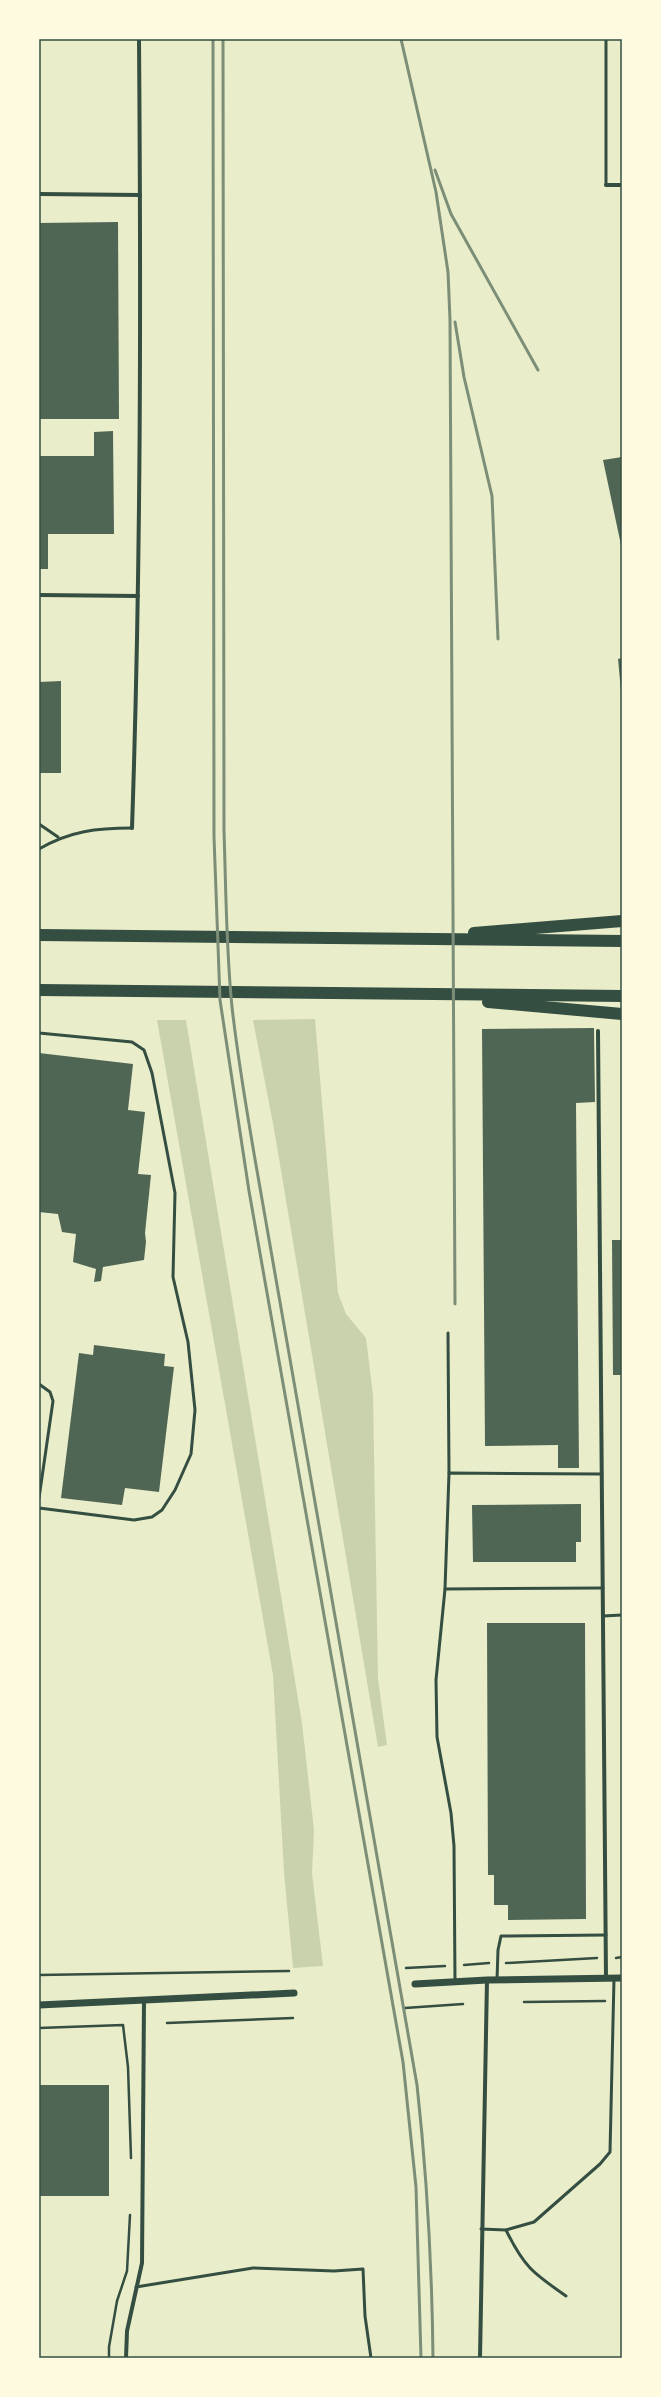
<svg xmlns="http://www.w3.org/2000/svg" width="661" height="2397" viewBox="0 0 661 2397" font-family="'Work Sans',sans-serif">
  <rect width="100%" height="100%" fill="#e9edc9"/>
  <g fill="#cad2ad">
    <path d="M315,1019L338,1293L346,1314L366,1338L373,1395L378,1679L387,1745L378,1747L274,1129L253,1020Z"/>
    <path d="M157,1020H186L302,1723L314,1830L312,1873L323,1966L293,1968L284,1872L273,1675Z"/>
  </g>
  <g fill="#4f6655">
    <path d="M118,222L119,419H39V223Z"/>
    <path d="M113,431L114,534H48V569H39V456H94V432Z"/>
    <path d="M622,457V545H621L603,460Z"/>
    <path d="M622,658V691H621L618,659Z"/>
    <path d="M61,681V773H39V682Z"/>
    <path d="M594,1028L595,1102L576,1103L579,1468H558V1445L485,1446L482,1029Z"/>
    <path d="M39,1053L133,1064L128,1110L145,1112L138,1174L151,1175L145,1233L146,1242L144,1260L103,1267L101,1281L94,1282L96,1269L73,1262L76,1234L62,1232L58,1214L39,1212Z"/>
    <path d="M612,1240H622V1375H613Z"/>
    <path d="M94,1345L165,1354L164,1366L174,1367L159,1492L125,1488L122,1505L61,1498L79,1353L93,1355Z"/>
    <path d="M581,1504V1542H576V1562H473L472,1505Z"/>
    <path d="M487,1623H585L586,1919L508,1920V1905H494V1875H488Z"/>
    <rect x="39" y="2085" width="70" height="111"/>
  </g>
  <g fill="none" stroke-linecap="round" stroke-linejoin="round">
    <g stroke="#344e41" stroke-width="2.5">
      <path d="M616,1958L622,1957"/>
      <path d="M506,1963L597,1958"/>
      <path d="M464,1965L489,1963"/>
      <path d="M406,1968L445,1966"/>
      <path d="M39,1975L289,1971"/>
      <path d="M524,2002L605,2001"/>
      <path d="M405,2008L463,2004"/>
      <path d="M167,2023L293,2018"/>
      <path d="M39,2028L123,2025L128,2067L131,2158"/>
      <path d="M109,2358V2347L117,2301L127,2271L130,2215"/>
    </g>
    <g stroke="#344e41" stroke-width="3">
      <path d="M606,39V185"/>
      <path d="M39,824L58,837"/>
      <path d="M39,849C70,831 97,828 132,828"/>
      <path d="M39,1033L132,1042L144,1050L152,1073L175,1193L173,1277L188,1342L195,1410L191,1454L175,1490L162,1510L152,1517L134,1520L39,1508"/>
      <path d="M448,1333L449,1473"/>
      <path d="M39,1384L50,1392L53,1401L39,1498"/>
      <path d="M445,1589L449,1473L602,1474"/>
      <path d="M603,1616L622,1615"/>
      <path d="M497,1980L498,1950L501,1936L606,1935"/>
      <path d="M455,1981L454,1846L451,1813L437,1737L436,1680L445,1589L603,1588"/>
      <path d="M481,2229L506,2230L534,2222L600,2164L610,2152L614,1979"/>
      <path d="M506,2230C524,2267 533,2273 566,2296"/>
      <path d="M136,2287L253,2268L334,2271L363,2269L365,2316L371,2358"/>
    </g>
    <g stroke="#344e41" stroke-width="4">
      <path d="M606,185H622"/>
      <path d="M39,194L140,195"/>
      <path d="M39,595L138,596"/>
      <path d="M132,828C141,565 141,302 139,39"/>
      <path d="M598,1031L606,1978"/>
      <path d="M126,2358L127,2331L142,2263L144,2001"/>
      <path d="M480,2358L487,1980"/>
    </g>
    <g stroke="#344e41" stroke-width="7">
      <path d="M415,1984L487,1980L622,1978"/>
      <path d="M39,2005L294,1993"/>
    </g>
    <g stroke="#344e41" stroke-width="12">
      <path d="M474,933L622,921"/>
      <path d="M39,935L622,941"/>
      <path d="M39,990L622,996"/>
      <path d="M488,1002L622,1014"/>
    </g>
    <g stroke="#7c8e77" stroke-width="3">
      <path d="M213,39L214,837L220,1000L249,1191L403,2062L416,2187L421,2358"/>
      <path d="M223,39L224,831C226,890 226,948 232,1007C238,1060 247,1113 256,1165L417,2085C427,2176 432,2266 433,2358"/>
      <path d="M401,39L436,192L448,272L450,320L455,1304"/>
      <path d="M435,170L451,214L538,370"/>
      <path d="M455,322L464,377L492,496L498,639"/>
    </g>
  </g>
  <rect width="661" height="2397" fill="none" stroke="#fefae0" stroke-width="80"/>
  <rect x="40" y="40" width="581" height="2317" fill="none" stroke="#344e41" stroke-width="1.5"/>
</svg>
